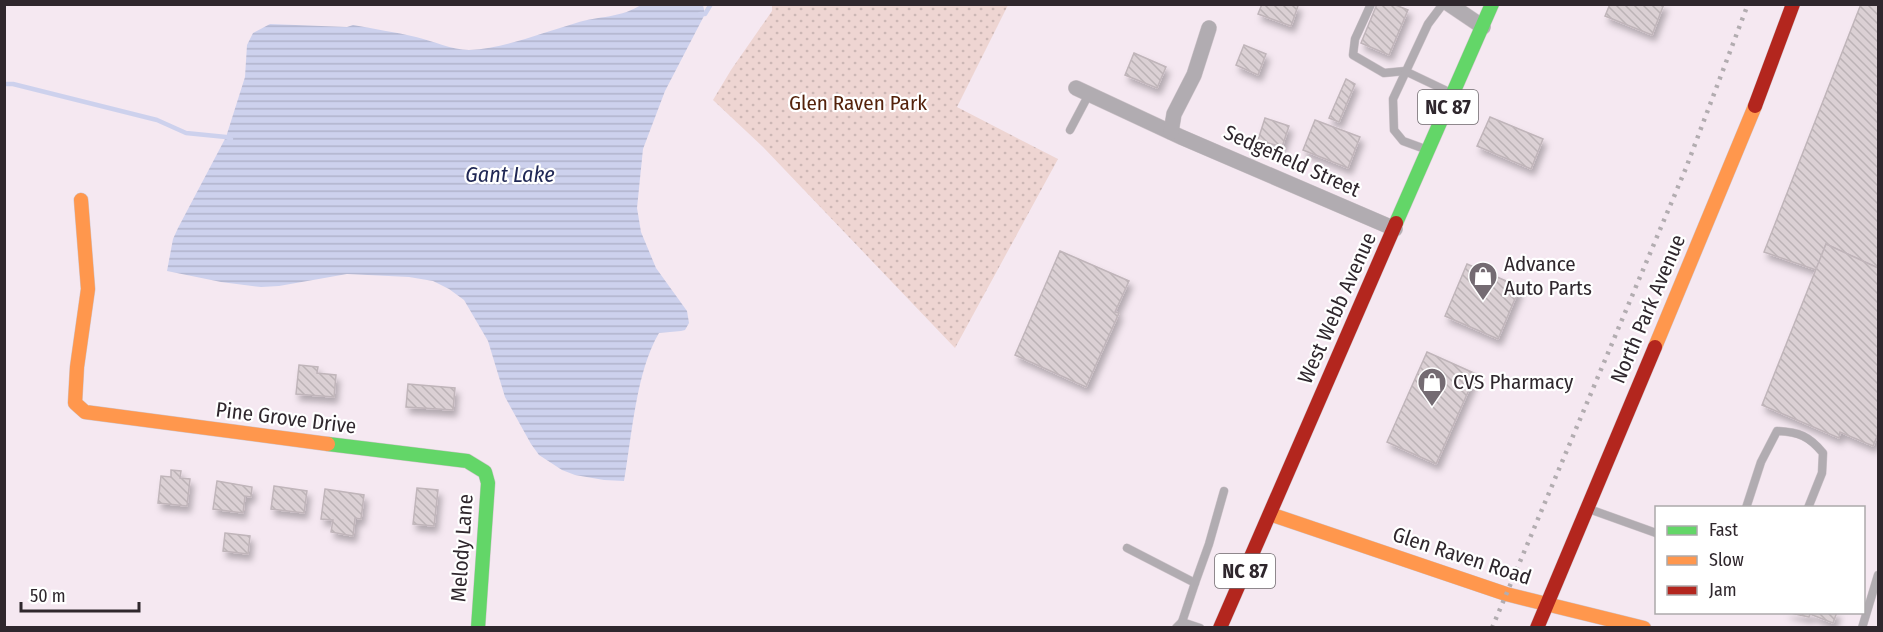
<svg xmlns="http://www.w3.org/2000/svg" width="1883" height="632" viewBox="0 0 1883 632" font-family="'Fira Sans Condensed',sans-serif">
  <defs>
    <pattern id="park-dots" width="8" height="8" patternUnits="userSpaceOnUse" patternTransform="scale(1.5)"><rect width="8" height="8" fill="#eed5d2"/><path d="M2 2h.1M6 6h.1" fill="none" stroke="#ccb7b5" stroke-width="1.8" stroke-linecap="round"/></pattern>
    <pattern id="water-rules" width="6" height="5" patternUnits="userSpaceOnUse" patternTransform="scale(1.5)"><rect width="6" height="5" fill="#cdd1ed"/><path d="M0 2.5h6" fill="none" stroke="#b0b3cc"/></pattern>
    <pattern id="building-back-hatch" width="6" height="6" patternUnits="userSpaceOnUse" patternTransform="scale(1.5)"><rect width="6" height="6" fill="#dbd0d4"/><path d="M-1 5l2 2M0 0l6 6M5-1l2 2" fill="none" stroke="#bcb3b6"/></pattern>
    <filter id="shadow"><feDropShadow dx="3.5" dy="6" stdDeviation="3" flood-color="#0004"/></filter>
  </defs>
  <rect width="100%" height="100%" fill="#f5e8f1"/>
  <path fill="url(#park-dots)" d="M772,5H1008L957,107L1058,159L955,348L763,147L713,100L731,70L772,11Z"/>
  <path fill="url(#water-rules)" d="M642,4L703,5L705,14L665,91L643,149L637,208L641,232L656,268L687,311L689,323L685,330L681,331L659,333C636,372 632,435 624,481L604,480L575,475L562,470L539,455L531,444L505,397L488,341L464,300L449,289L433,281L409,277L347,274L279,286L261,287L221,282L167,271L173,239L178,228L226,137L245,77L247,45L253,33L270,24L347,27L353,25C374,29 395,32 416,37C433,41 452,50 469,50C506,48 541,33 576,23C597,16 623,18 642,4Z"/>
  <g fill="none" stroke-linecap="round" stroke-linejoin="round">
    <g stroke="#cdd1ed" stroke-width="4.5">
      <path d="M700,14H705L711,4"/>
      <path d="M4,84H13L157,120L186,133L226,137L231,139"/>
    </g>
  </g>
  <g fill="url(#building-back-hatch)" stroke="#c0b5ba" stroke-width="1.5" filter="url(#shadow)">
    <path d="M1262,4H1294L1298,6L1291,26L1258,14Z"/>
    <path d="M1377,4H1393L1408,10L1389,55L1361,43Z"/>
    <path d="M1610,4H1664L1652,35L1605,16Z"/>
    <path d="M1861,4H1878V268L1826,244L1816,270L1764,252Z"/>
    <path d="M1244,45L1266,54L1258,75L1236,65Z"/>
    <path d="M1134,53L1166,67L1157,88L1125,75Z"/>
    <path d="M1346,79L1355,84L1339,122L1329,118Z"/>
    <path d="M1490,117L1543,139L1531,169L1477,146Z"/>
    <path d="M1265,118L1289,126L1282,147L1258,140Z"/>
    <path d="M1315,120L1360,137L1348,168L1303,150Z"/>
    <path d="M1826,244L1878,268V434L1873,446L1840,432L1839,438L1762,405Z"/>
    <path d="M1060,251L1129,281L1115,312L1119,313L1086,387L1015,355Z"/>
    <path d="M1467,264L1520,287L1498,339L1445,316Z"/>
    <path d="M1427,352L1476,374L1436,464L1387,442Z"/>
    <path d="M299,365L318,367L317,373L336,375L334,397L296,394Z"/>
    <path d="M408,384L455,388L453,410L406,407Z"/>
    <path d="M171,470L181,471L180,478L190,479L187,506L158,503L161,476L171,477Z"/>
    <path d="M217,481L252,487L251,497L245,496L243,513L213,509Z"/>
    <path d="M274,486L307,491L304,513L271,509Z"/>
    <path d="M417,488L438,490L434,526L413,524Z"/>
    <path d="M325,489L364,495L361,519L355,518L353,536L331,532L333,520L321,519Z"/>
    <path d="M225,533L250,536L248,554L223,551Z"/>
    <path d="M1786,612H1837L1833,623L1810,614L1809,617Z"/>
  </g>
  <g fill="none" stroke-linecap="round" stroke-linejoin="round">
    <g stroke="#d1c6cd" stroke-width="9">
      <g id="lane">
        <path d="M1371,4L1355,39L1353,55L1384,73L1405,71L1449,92"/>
        <path d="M1070,130L1089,94"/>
        <path d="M1425,149L1403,141L1394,130L1393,99L1428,24L1443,4"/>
        <path d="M1746,508L1761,462L1777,431C1799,432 1809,436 1823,453L1822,473L1808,508"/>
        <path d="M1589,509L1656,533"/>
        <path d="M1127,548L1195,583L1209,544L1224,491"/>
        <path d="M1182,622L1195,583"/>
        <path d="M1176,628L1182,622L1200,628"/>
        <path d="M1862,628L1878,575"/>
      </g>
    </g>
    <g stroke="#d1c6cd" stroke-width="16">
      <g id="street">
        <path d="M1449,4L1483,27"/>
        <path d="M1076,88L1181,137L1395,229"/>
        <path d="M1171,132L1174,114L1194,75L1209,28"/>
      </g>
    </g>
    <g stroke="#d1c6cd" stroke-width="15">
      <g id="fast">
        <path d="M1396,223L1492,4"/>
        <path d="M328,444L467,461L485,472L488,483L478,628"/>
      </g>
    </g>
    <g stroke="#d1c6cd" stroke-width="15">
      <g id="slow">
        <path d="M81,200L88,289L77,367L75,403L85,412L328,444"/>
        <path d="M1655,347L1755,106"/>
        <path d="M1270,514L1506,594L1644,628"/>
      </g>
    </g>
    <g stroke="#d1c6cd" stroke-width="15">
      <g id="jam">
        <path d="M1755,106L1793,4"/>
        <path d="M1220,628L1396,223"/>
        <path d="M1537,628L1655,347"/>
      </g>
    </g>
    <use href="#lane" stroke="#b1acb1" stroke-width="8"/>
    <use href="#street" stroke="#b1acb1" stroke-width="15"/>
    <use href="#fast" stroke="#63d668" stroke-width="14"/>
    <use href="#slow" stroke="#ff974d" stroke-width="14"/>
    <use href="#jam" stroke="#b3261e" stroke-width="14"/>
    <path stroke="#b2acb0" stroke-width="4.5" stroke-dasharray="3 6" stroke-linecap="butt" d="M1492,628L1686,168L1748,4"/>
  </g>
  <defs>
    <g id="shop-pin" transform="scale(1.5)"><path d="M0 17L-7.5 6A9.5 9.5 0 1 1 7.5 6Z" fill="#746b72" stroke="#fff"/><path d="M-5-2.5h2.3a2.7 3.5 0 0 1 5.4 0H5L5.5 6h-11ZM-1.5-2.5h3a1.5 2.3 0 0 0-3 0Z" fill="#fff"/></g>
  </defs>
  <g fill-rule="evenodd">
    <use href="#shop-pin" x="1483" y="276"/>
    <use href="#shop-pin" x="1432" y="382"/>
  </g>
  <g text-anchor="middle" stroke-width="4.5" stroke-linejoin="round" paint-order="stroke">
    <g fill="#fff" stroke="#6d686c" stroke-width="1.5">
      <rect x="1418" y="90" width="60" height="34" rx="4.5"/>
      <rect x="1215" y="554" width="60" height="34" rx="4.5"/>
    </g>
    <g font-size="20" font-weight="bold" fill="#2f272d">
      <text x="1448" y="114">NC 87</text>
      <text x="1245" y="578">NC 87</text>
    </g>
    <g font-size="21" fill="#54220b" stroke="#fff">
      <text x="858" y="110">Glen Raven Park</text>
    </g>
    <g font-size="21" fill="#2f272d" stroke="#fff">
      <text transform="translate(1292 161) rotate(24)" y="7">Sedgefield Street</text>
      <text transform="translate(1337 308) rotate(-66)" y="7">West Webb Avenue</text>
      <text transform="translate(1648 309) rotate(-67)" y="7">North Park Avenue</text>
      <text transform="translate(286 418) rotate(7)" y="7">Pine Grove Drive</text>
      <text transform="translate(462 548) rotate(-86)" y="7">Melody Lane</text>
      <text transform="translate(1462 556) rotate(18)" y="7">Glen Raven Road</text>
    </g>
    <g font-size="21" fill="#2f272d" stroke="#fff" text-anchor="start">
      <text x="1504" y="271">Advance<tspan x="1504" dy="24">Auto Parts</tspan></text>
      <text x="1453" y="389">CVS Pharmacy</text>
    </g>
    <g font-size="22" font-style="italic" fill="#202855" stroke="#fff">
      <text x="510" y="182">Gant Lake</text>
    </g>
  </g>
  <rect width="1883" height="632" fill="none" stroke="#2f272d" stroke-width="12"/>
  <rect x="1655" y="506" width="210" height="108" fill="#ffffff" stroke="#aca9ab" stroke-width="1.5"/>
  <rect x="1667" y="526" width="30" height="9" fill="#63d668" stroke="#aca9ab" stroke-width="1.5"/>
  <text x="1709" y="536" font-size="18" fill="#2f272d">Fast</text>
  <rect x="1667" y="556" width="30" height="9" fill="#ff974d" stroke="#aca9ab" stroke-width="1.5"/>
  <text x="1709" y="566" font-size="18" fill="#2f272d">Slow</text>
  <rect x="1667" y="586" width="30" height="9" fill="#b3261e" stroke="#aca9ab" stroke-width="1.5"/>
  <text x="1709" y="596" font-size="18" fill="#2f272d">Jam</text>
  <path d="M21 602v9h118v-9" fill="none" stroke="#2f272d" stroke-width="3"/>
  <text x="30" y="602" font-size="18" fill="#2f272d" stroke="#ffffff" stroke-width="4.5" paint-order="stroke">50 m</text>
</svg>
